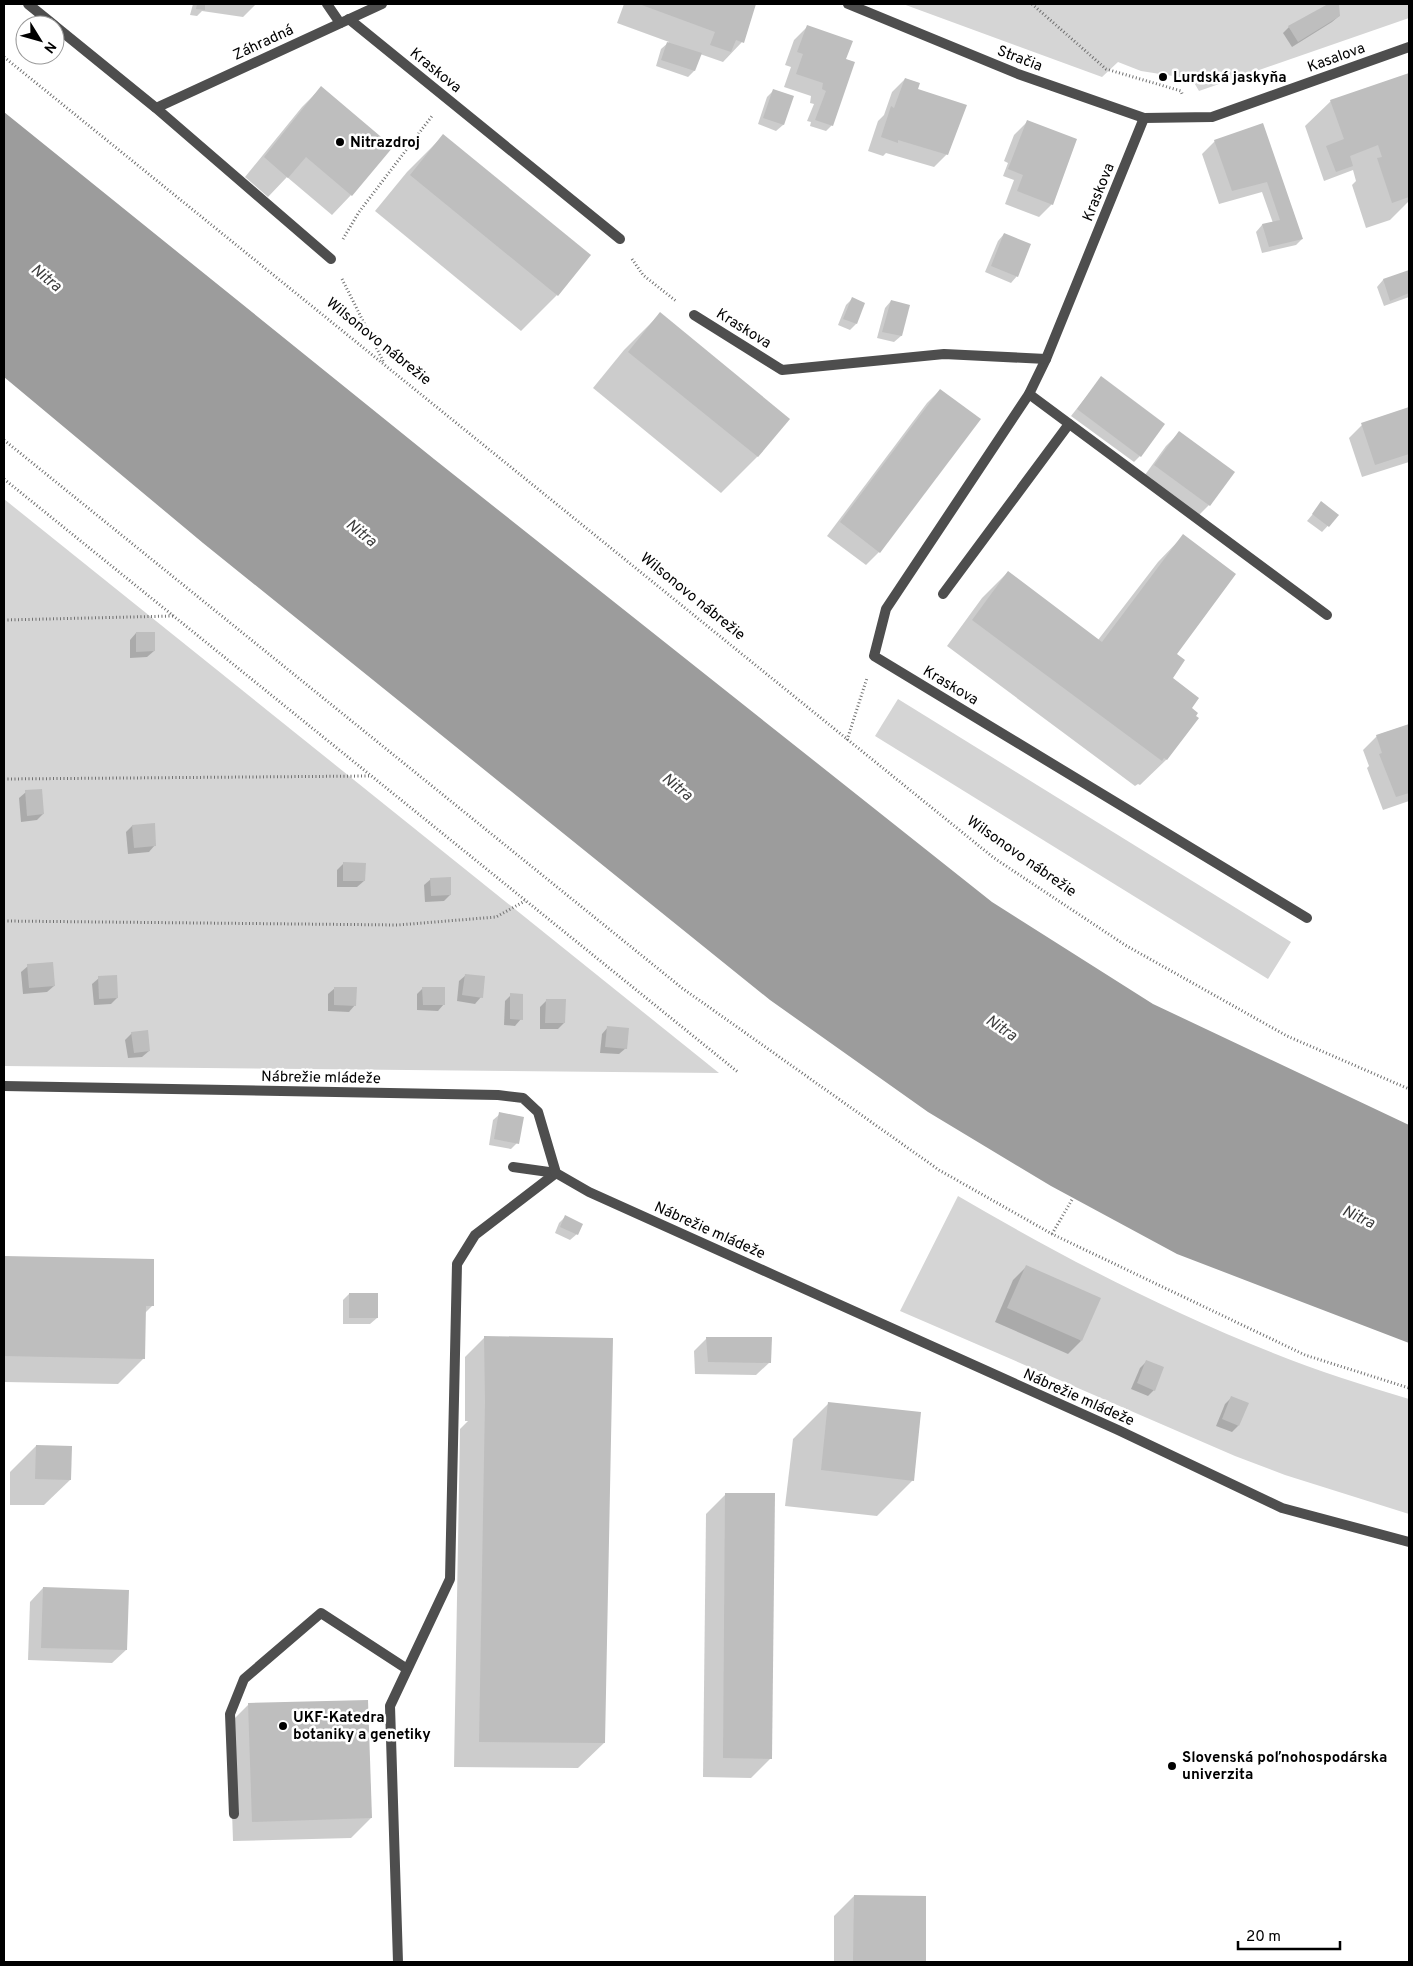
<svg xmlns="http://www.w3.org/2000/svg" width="1413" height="1966" viewBox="0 0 1413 1966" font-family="Overpass,sans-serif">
  <rect width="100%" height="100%" fill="#fff"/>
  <g fill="#d5d5d5">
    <path d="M903,4H1409V18L1199,91L1192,79L1141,71L1118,62L1102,77Z"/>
    <path d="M4,499L719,1073L4,1066Z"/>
    <path d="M898,699L1291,942L1268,979L875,736Z"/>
    <path d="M958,1196C1059,1255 1164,1310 1273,1353C1317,1371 1363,1385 1409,1399V1514L1285,1475L1235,1456L900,1311Z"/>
  </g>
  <path fill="#9c9c9c" d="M4,112L434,459L992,902L1153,1004L1409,1125V1343L1177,1254L1051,1186L928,1112L770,1000L203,543L4,377Z"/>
  <g fill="#0003">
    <path d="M193,4H256L243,17L202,11L197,16L190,15Z"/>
    <path d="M624,4H755L742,42L723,62L700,54L694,71L688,77L656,66L661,49L669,42L617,23Z"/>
    <path d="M1331,4H1337L1339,16L1332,22L1292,47L1283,33L1289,27Z"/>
    <path d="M807,27L844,60L832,125L826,131L810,126L811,122L807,121L814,104L810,103L811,96L784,87L791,67L785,65L794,40Z"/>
    <path d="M1409,74V201L1390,220L1366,228L1352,185L1356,181L1353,170L1324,181L1305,126L1331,101Z"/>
    <path d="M905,79L916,90L947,154L934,167L886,153L883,156L868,151L878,121L884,115L892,92Z"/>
    <path d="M321,88L351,195L332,215L287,177L268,197L245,177L302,107Z"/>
    <path d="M774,90L792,97L783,125L776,131L758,124L767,97Z"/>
    <path d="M1027,122L1052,204L1039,217L1005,204L1014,180L1003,176L1008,163L1004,161L1014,135Z"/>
    <path d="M1262,124L1302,239L1296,245L1262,253L1256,232L1262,225L1273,223L1262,192L1219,204L1202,154L1215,141Z"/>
    <path d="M443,136L557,295L521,331L375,211L407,172Z"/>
    <path d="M1004,234L1017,276L1011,283L985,272L998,241Z"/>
    <path d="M1409,271V297L1384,306L1377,287L1383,280Z"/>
    <path d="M852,299L856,324L850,330L838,325L846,305Z"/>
    <path d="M891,301L909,306L901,336L894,342L877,338L885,308Z"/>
    <path d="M660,314L789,419L757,457L721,493L593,388L624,350Z"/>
    <path d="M1101,378L1140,456L1134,462L1071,416Z"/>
    <path d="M940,390L879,552L866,565L827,536L927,403Z"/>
    <path d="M1409,408V462L1362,477L1349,438L1362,425Z"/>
    <path d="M1179,433L1209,505L1196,518L1142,479L1166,446Z"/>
    <path d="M1322,503L1338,515L1322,532L1307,521Z"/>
    <path d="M1183,536L1172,678L1197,718L1166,760L1140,785L1138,784L1135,786L947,646L982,598L1008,572L1098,640L1158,562Z"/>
    <path d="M136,633L154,651L147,657L130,658V640Z"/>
    <path d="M1409,725V801L1383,810L1367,768L1369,766L1363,750L1377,736Z"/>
    <path d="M26,792L43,814L37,820L21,822L19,798Z"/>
    <path d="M154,824L155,845L149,852L128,854L126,832L132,826Z"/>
    <path d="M344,863L364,881L357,887H337V870Z"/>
    <path d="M431,879L450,895L444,901L425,902L424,885Z"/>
    <path d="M28,966L54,986L47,992L23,994L21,972Z"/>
    <path d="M466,975L481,997L475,1004L457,1001L459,981Z"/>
    <path d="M99,978L117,998L111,1004L94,1005L92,984Z"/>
    <path d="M335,988L355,1005L349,1012L328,1011V994Z"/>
    <path d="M423,988L444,1004L438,1011L417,1010V994Z"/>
    <path d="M511,995L521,1019L515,1026L504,1025L505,1001Z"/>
    <path d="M547,1000L564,1023L558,1029H540V1007Z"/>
    <path d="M608,1027L626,1048L619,1054L600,1053L602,1034Z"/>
    <path d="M132,1033L149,1051L142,1057L128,1058L125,1040Z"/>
    <path d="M500,1114L517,1143L511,1149L489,1145L493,1120Z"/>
    <path d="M565,1217L577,1234L570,1240L555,1233L559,1223Z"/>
    <path d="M4,1257L153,1260L152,1306L144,1314V1358L118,1384L4,1382Z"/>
    <path d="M1026,1267L1081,1341L1068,1354L995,1322L1013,1280Z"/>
    <path d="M349,1294L377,1318L370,1324H343V1300Z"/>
    <path d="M485,1337L604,1743L578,1768L454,1767L460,1429L468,1421H465V1357Z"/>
    <path d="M707,1338L770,1362L756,1375L695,1374L694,1351Z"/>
    <path d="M1146,1362L1154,1390L1148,1396L1131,1389L1140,1368Z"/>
    <path d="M1231,1398L1238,1426L1232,1432L1216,1426L1225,1404Z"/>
    <path d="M829,1403L913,1480L877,1516L785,1506L793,1439Z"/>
    <path d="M36,1446L70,1480L44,1505H10V1472Z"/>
    <path d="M726,1494L771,1758L751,1778L703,1777L706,1514Z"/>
    <path d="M43,1588L126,1650L112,1663L28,1660L30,1602Z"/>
    <path d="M248,1705L371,1818L351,1838L233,1841L229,1724Z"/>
    <path d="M854,1896L925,1898V1962H834V1916Z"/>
  </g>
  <g fill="#bebebe">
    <path d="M197,4H205V10L196,9Z"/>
    <path d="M639,4H756L744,43L736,40L731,52L710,45L715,32Z"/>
    <path d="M1328,4H1339L1340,16L1298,42L1288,26Z"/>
    <path d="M807,25L853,41L846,59L855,62L833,126L815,120L826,91L822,89L823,83L796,74L803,54L797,52Z"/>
    <path d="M667,42L702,53L695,71L661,60Z"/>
    <path d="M1409,73V197L1392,203L1377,158L1382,157L1378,145L1350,156L1353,166L1336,172L1326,146L1344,139L1330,100Z"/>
    <path d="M905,78L920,83L918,89L967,105L948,155L898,140V143L881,137L891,106L894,108Z"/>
    <path d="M321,86L393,147L352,196L306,157L288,178L264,157Z"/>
    <path d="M773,89L794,96L784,125L763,118Z"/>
    <path d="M1027,120L1077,139L1053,205L1017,191L1023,175L1008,169Z"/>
    <path d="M1263,123L1303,239L1269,247L1262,224L1280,220L1267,182L1232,191L1214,140Z"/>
    <path d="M443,134L591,255L558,296L410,175Z"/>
    <path d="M1004,233L1031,244L1018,277L991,266Z"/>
    <path d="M1409,270V293L1390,301L1383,279Z"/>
    <path d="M852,297L865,303L857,324L843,319Z"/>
    <path d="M891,300L910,305L902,336L882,332Z"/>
    <path d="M660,312L790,419L758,457L628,352Z"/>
    <path d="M1101,376L1165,424L1141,457L1077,409Z"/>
    <path d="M940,389L981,419L880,553L840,522Z"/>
    <path d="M1409,407V454L1375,465L1361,423Z"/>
    <path d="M1179,431L1235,472L1210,506L1154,465Z"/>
    <path d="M1321,501L1339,515L1329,527L1312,514Z"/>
    <path d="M1183,534L1236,574L1177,654L1185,660L1173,678L1199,698L1192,708L1198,713L1196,716L1199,718L1167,760L1164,758L1162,761L972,620L1008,571L1102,642Z"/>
    <path d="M136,632H155V651L136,652Z"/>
    <path d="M1409,724V793L1396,797L1379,754L1382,753L1376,735Z"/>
    <path d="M42,789L44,814L27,816L25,790Z"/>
    <path d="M155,823L156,846L134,848L132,825Z"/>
    <path d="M343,862L366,863L365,881H343Z"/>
    <path d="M451,877V895L431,896L430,878Z"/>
    <path d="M53,962L55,986L29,988L27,964Z"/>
    <path d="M465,974L485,976L483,998L462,995Z"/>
    <path d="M117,975L118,998L99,999L98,976Z"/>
    <path d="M334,987H357L356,1006L334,1005Z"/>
    <path d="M422,987H445V1005H423Z"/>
    <path d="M510,993L523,994V1020L510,1019Z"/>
    <path d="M546,999H566L565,1023H545Z"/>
    <path d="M607,1026L629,1028L627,1049L605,1047Z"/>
    <path d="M148,1030L150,1051L134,1053L131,1032Z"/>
    <path d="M499,1112L524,1117L519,1144L494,1139Z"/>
    <path d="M565,1215L583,1224L578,1235L560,1227Z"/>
    <path d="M4,1256L154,1259V1306H146L145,1359L4,1356Z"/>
    <path d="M1026,1265L1101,1298L1082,1341L1007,1308Z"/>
    <rect x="349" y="1293" width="29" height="25"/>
    <path d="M484,1336L613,1338L605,1743L479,1742L485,1402Z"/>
    <path d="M706,1337H772L771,1363L708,1362Z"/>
    <path d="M1146,1360L1164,1367L1155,1391L1137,1383Z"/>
    <path d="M1231,1396L1249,1403L1239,1426L1222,1419Z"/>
    <path d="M828,1402L921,1412L914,1481L821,1470Z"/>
    <path d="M36,1445L72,1446L71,1480L35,1479Z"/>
    <path d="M725,1493H775L772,1759L723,1758Z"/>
    <path d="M43,1587L129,1590L127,1650L41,1648Z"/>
    <path d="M368,1700L372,1818L252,1822L248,1703Z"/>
    <path d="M854,1895L926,1896V1962H853Z"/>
  </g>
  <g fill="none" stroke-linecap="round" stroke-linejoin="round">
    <g stroke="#707070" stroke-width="3" stroke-dasharray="1 2.5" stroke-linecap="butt">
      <path d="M1032,4L1106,69L1181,91L1183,96"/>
      <path d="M4,57L994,858L1125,945L1287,1036L1409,1089"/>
      <path d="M343,239L359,212L432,116"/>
      <path d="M632,259L643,275L676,301"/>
      <path d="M342,279L384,363"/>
      <path d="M4,440L682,988L939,1170L1052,1234L1305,1355L1409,1388"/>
      <path d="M4,479L739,1073"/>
      <path d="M4,620L173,616"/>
      <path d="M847,740L867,678"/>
      <path d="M4,779L370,776"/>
      <path d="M4,921L398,925L496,917L525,901"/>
      <path d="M1052,1234L1073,1198"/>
    </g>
    <g stroke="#4e4e4e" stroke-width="10">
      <path d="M327,4L340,23"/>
      <path d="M1029,394L1327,615"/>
      <path d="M943,594L1069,424"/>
      <path d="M234,1814L230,1714L244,1679L321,1613L407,1669"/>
      <path d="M398,1962L390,1706L450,1579L457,1264L475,1235L556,1173L513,1167"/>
    </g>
    <g stroke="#4e4e4e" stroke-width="10">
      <path d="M28,4L54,25"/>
      <path d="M848,4L1018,74L1144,118L1212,117L1409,47"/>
      <path d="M349,19L620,239"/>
      <path d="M55,26L156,108L331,259"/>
      <path d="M156,108L382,4"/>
      <path d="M1144,118L1046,359L1029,394L886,609L874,656L1307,918"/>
      <path d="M694,315L782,370L944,354L1046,359"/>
      <path d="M4,1086L498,1095L523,1098L538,1112L556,1173L589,1192L1118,1430L1282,1508L1409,1542"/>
    </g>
  </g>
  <g fill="#000" stroke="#fff" stroke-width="2">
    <circle cx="1163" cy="77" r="5"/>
    <circle cx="340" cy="142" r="5"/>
    <circle cx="283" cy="1726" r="5"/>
    <circle cx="1172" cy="1766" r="5"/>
  </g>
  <g text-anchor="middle" stroke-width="5" stroke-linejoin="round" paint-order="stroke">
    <g font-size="15" fill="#000" stroke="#fff">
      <text transform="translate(263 42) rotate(-25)" y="5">Záhradná</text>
      <text transform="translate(1336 57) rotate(-20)" y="5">Kasalova</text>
      <text transform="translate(1020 58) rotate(21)" y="5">Stračia</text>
      <text transform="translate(436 70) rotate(39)" y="5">Kraskova</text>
      <text transform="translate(1098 192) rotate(-68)" y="5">Kraskova</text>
      <text transform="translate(744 328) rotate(32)" y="5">Kraskova</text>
      <text transform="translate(379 341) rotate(39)" y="5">Wilsonovo nábrežie</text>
      <text transform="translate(693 596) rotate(39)" y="5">Wilsonovo nábrežie</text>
      <text transform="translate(951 685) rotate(31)" y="5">Kraskova</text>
      <text transform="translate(1022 856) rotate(35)" y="5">Wilsonovo nábrežie</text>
      <text transform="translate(321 1077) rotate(1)" y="5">Nábrežie mládeže</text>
      <text transform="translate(710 1230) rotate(24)" y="5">Nábrežie mládeže</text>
      <text transform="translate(1079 1397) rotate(24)" y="5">Nábrežie mládeže</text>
    </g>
    <g font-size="15" font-weight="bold" fill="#000" stroke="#fff" text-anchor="start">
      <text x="1173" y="82">Lurdská jaskyňa</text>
      <text x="350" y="147">Nitrazdroj</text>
      <text x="293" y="1722">UKF-Katedra<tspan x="293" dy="17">botaniky a genetiky</tspan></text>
      <text x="1182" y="1762">Slovenská poľnohospodárska<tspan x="1182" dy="17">univerzita</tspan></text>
    </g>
    <g font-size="16" font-style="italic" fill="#3d3d3d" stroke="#fff">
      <text transform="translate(47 277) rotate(39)" y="6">Nitra</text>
      <text transform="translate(362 532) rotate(39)" y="6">Nitra</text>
      <text transform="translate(678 786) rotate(39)" y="6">Nitra</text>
      <text transform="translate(1002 1027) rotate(34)" y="6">Nitra</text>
      <text transform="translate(1359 1216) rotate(25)" y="6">Nitra</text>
    </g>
  </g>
  <rect width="1413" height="1966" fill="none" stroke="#000000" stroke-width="10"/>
  <g transform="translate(40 40) rotate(127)"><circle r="24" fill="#ffffff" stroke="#999999"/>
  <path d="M0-4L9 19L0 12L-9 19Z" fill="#000000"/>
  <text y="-8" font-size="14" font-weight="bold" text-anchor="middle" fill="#000000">N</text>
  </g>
  <path d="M1238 1941v8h102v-8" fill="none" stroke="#000000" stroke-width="2.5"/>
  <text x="1246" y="1941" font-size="15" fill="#000000" stroke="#ffffff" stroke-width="4" paint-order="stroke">20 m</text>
</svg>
